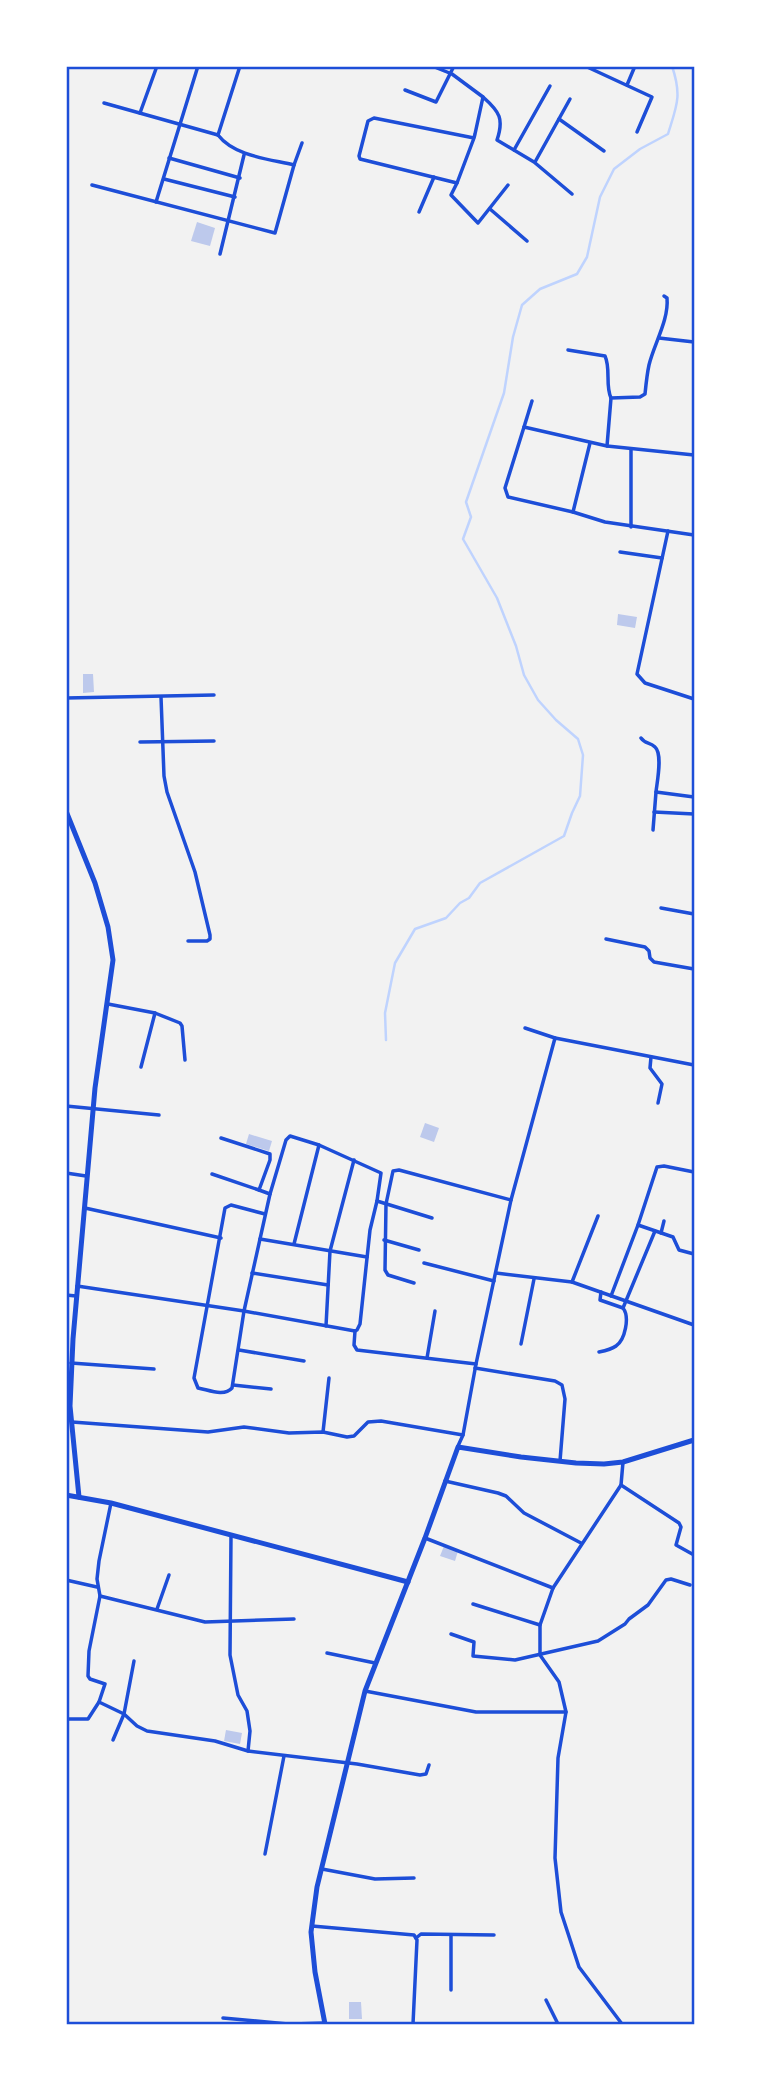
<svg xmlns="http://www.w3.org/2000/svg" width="761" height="2091" viewBox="0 0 761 2091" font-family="Quicksand,sans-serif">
  <rect width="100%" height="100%" fill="#f2f2f2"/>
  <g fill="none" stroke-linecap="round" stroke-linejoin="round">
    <path stroke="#bfd3fe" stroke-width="2.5" d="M386,1040L385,1013L395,963L415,929L446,918L460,903L469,898L480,883L564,836L572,813L580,796L583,755L578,739L556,720L538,700L524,675L516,646L497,598L463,539L471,517L466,502L504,393L513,337L522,305L540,289L577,274L587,257L600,197L614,169L640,149L668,134C677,105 682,96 672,66"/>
  </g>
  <g fill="#bdc9ec">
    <path d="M197,222L215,228L210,246L191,241Z"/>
    <path d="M618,614L637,617L635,628L617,625Z"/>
    <path d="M83,674H93L94,692L83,693Z"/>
    <path d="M425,1123L439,1128L434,1142L420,1137Z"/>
    <path d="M249,1134L272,1141L269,1151L246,1144Z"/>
    <path d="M444,1546L458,1551L455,1561L440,1556Z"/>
    <path d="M226,1730L242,1733L240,1744L224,1741Z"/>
    <path d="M349,2002H361L362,2019H349Z"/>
  </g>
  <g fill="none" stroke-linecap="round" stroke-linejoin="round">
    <g stroke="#1d4ed8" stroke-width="3.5">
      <path d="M432,66L452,74L483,97L475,134L474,138L457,183L360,159L359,156L368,121L374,118L474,138"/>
      <path d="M585,66L652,97L637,132"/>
      <path d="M627,85L635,66"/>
      <path d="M405,90L436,102L454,66"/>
      <path d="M483,97C500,112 504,119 497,140L534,162L572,194"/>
      <path d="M104,103L218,135"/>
      <path d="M140,113L157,66"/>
      <path d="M559,119L604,151"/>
      <path d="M218,135C234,156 269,159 294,165L302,143"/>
      <path d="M218,135L240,66"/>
      <path d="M514,150L550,86"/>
      <path d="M169,158L240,178"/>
      <path d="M535,162L570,99"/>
      <path d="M164,179L235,197"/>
      <path d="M457,183L451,195L478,223L508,185"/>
      <path d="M92,185L275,233L294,165"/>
      <path d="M156,202L198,66"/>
      <path d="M490,209L527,241"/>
      <path d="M419,212L434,177"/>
      <path d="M220,254L244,155"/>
      <path d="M659,338L694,342"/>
      <path d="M568,350L605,356C611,369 605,385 611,398"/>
      <path d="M524,427L532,401"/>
      <path d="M607,446L611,398L640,397L645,394C646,384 647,374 649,365C654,344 669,320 667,298L664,296"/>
      <path d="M631,450V527"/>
      <path d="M694,455L607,446L524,427L505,488L508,497L573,512L605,522L694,535"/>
      <path d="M573,512L590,443"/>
      <path d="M668,531L637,674L645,683L694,699"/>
      <path d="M620,552L662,558"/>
      <path d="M161,697L164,776L167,792L195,872L210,935V939L207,941H188"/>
      <path d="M66,698L214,695"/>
      <path d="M641,738C645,744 650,742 655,747C663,754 657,782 656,792L694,797"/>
      <path d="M140,742L214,741"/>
      <path d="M654,812L694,814"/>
      <path d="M653,830L656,792"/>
      <path d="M661,908L694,914"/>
      <path d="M606,939L645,947L649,951L650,958L654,962L694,969"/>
      <path d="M108,1004L155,1013L180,1023L182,1026L185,1060"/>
      <path d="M525,1028L555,1038"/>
      <path d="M651,1057L650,1068L662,1084L658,1103"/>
      <path d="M141,1067L155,1013"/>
      <path d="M66,1106L159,1115"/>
      <path d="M221,1138L270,1154V1160L259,1190L270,1194L244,1311L232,1388C224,1397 209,1390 198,1388L194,1378L225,1208L231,1205L265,1214"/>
      <path d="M66,1173L86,1176"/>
      <path d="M212,1174L259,1190"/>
      <path d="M270,1194L286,1140L290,1136L319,1145L381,1173L377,1201L370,1230L360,1324L357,1330L355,1331"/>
      <path d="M377,1201L432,1218"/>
      <path d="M85,1208L221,1238"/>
      <path d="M638,1225L673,1237L679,1250L694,1254"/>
      <path d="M661,1233L664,1221"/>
      <path d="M260,1239L367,1257"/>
      <path d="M384,1240L419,1250"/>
      <path d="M294,1244L319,1145"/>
      <path d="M424,1263L494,1281"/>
      <path d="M252,1273L328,1285"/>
      <path d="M496,1273L572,1282L694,1325"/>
      <path d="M572,1282L598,1216"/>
      <path d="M414,1283L388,1275L385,1270L386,1204L393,1171L399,1170L511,1200"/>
      <path d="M77,1286L244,1311L355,1331"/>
      <path d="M601,1292L600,1300L623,1308"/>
      <path d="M66,1295L76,1296"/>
      <path d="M611,1296L638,1225L657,1167L664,1166L694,1172"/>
      <path d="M326,1326L330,1251L354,1160"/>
      <path d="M355,1331L354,1345L357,1350L476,1364"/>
      <path d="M521,1344L534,1279"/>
      <path d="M239,1350L304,1361"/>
      <path d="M599,1352C604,1351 612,1349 616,1346C625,1340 630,1317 623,1308L655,1231"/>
      <path d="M427,1358L435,1311"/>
      <path d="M71,1363L154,1369"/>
      <path d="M475,1368L555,1381L562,1385L565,1399L560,1461"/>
      <path d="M233,1385L271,1389"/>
      <path d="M72,1422L208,1432L244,1427L289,1433L323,1432L347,1437L354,1436L368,1422L381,1421L463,1435"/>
      <path d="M323,1432L329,1378"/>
      <path d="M458,1446L463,1435L476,1364L511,1200L555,1038L694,1065"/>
      <path d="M623,1462L621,1485L679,1523L681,1527L676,1545L694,1555"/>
      <path d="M445,1481L498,1493L506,1496L524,1513L581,1543"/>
      <path d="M621,1485L553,1588L540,1625V1655L559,1682L566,1712L558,1758L555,1858L561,1912L579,1967L622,2024"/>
      <path d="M111,1503L99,1561L97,1579L100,1596L89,1651L88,1676L90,1679L105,1684L99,1702L124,1714L137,1726L147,1731L215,1741L248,1751"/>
      <path d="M231,1536L230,1655L238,1695L247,1711L250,1731L248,1751L357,1764L420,1775L426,1774L429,1765"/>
      <path d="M425,1538L553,1588"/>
      <path d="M66,1580L97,1587"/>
      <path d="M100,1596L205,1622L294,1619"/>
      <path d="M473,1604L540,1625"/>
      <path d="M157,1609L169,1575"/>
      <path d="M451,1634L474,1642L473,1656L515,1660L598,1641L625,1624L629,1619L648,1605L666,1580L671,1579L690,1585"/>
      <path d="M327,1653L375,1663"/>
      <path d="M365,1691L476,1712H566"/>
      <path d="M66,1719H88L99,1702"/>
      <path d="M113,1740L124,1714L134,1661"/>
      <path d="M265,1854L284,1756"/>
      <path d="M322,1869L375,1879L414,1878"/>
      <path d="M312,1926L414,1935L417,1940L413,2024"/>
      <path d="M416,1938L421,1934L494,1935"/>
      <path d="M451,1990V1936"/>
      <path d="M546,2000L558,2024"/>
      <path d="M223,2018L288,2024"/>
      <path d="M293,2024L325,2023"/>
    </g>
    <g stroke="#1d4ed8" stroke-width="5">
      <path d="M66,811L95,883L108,927L113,960L95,1088L73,1339L70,1406L79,1497"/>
      <path d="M66,1495L111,1503L408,1582"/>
      <path d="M325,2024L315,1972L311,1932L317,1887L365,1691L425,1538L458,1447L521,1457L576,1463L604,1464L623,1462L694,1440"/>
    </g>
  </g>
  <rect width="761" height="2091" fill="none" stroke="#ffffff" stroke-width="136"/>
  <rect x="68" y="68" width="625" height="1955" fill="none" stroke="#1d4ed8" stroke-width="2.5"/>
</svg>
